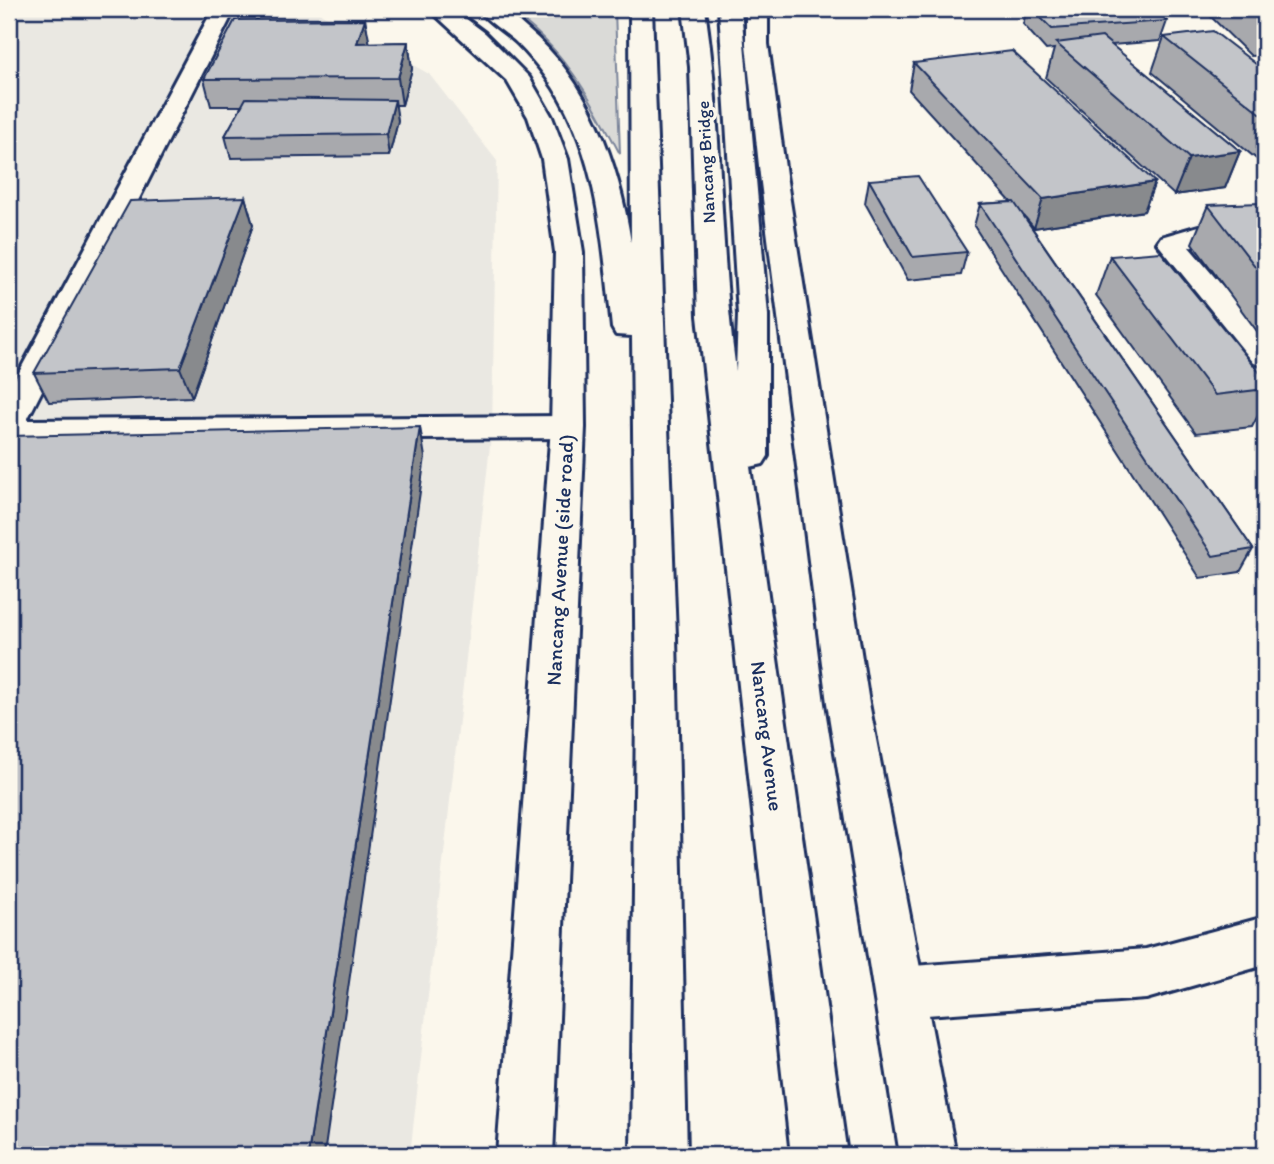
<svg xmlns="http://www.w3.org/2000/svg" width="1274" height="1164" viewBox="0 0 1274 1164" font-family="Itim,sans-serif">
  <rect width="100%" height="100%" fill="#fbf7ec"/>
  <filter id="ink" filterUnits="userSpaceOnUse"><feTurbulence type="fractalNoise" baseFrequency=".0143" numOctaves="2"/><feDisplacementMap in="SourceGraphic" scale="14" xChannelSelector="R" yChannelSelector="G"/><feConvolveMatrix kernelMatrix="1 2 1 2 8 2 1 2 1" color-interpolation-filters="sRGB"/></filter>
  <g filter="url(#ink)">
    <path fill="#eae8e2" d="M9,9H313L429,74L497,161L492,428L410,1155H9Z"/>
    <path fill="#dadad7" stroke="#7a849a" stroke-width="2" d="M508,9H615L620,154C589,95 564,48 508,9Z"/>
    <g fill="none" stroke-linecap="round" stroke-linejoin="round">
      <g stroke="#1b2f5e" stroke-width="6">
        <g id="minor">
          <path d="M213,9H235L27,420L568,416L580,419L585,427L580,435L568,438L9,442V391Z"/>
          <path d="M1265,207V224L1189,247L1265,336V366L1254,363L1157,243L1161,237Z"/>
          <path d="M1265,917V965L1146,999L899,1017L881,1010L874,992L881,974L899,967L1146,949Z"/>
        </g>
      </g>
      <g stroke="#1b2f5e" stroke-width="6">
        <g id="major">
          <path d="M429,9H453L485,33L529,77L552,117L568,159L583,252L585,427L553,1155H497L551,427L555,252L542,159L528,117L507,81Z"/>
          <path d="M746,9H768V44L786,175L869,703L956,1155H900L827,703L760,175L746,44Z"/>
        </g>
      </g>
      <g stroke="#1b2f5e" stroke-width="6">
        <g id="highway">
          <path d="M478,9C485,9 493,7 500,9C508,11 519,22 526,28C589,79 619,164 631,242L630,9H652L676,636L687,1155H631L636,710L632,336L616,335L612,328C603,243 598,148 546,77C538,66 528,54 518,44C506,32 488,23 478,9Z"/>
          <path d="M683,9H705C723,129 719,251 736,371L738,315L719,9H741L768,315V456L763,464L750,467L847,1155H791L698,316L690,67Z"/>
        </g>
      </g>
      <use href="#minor" fill="#fbf7ec" fill-rule="evenodd"/>
      <use href="#major" fill="#fbf7ec" fill-rule="evenodd"/>
      <use href="#highway" fill="#fbf7ec" fill-rule="evenodd"/>
    </g>
    <g fill="#a8a9ad" stroke="#1b2f5e" stroke-width="2">
      <path d="M1027,9H1154L1167,21L1160,41L1111,45L1240,151L1225,188L1174,195L1046,78L1054,49L1046,50L1023,24Z"/>
      <path d="M1207,9H1265V55L1251,56L1206,12Z"/>
      <path d="M365,19L369,43L408,42L412,69L402,105H395L398,121L389,156L231,158L225,136L242,106H211L204,79Z"/>
      <path d="M1164,37L1265,71V166L1152,72Z"/>
      <path d="M914,63L1155,182L1144,211L1034,228L1024,216L1253,549L1240,572L1200,578L974,226L980,204L1011,202L909,90Z"/>
      <path d="M869,180L967,252L961,275L908,280L865,203Z"/>
      <path d="M245,197L253,225L192,397L49,402L34,373Z"/>
      <path d="M1208,205L1265,209V342L1192,243Z"/>
      <path d="M1110,256L1265,379V402L1252,427L1196,433L1096,295Z"/>
    </g>
    <g fill="#888a8d" stroke="#1b2f5e" stroke-width="2">
      <path d="M365,19L370,45L357,43Z"/>
      <path d="M408,42L412,69L402,105L398,78Z"/>
      <path d="M395,100L398,121L389,156L386,134Z"/>
      <path d="M1240,151L1225,188L1174,195L1189,158Z"/>
      <path d="M1155,182L1144,211L1034,228L1043,199Z"/>
      <path d="M245,197L253,225L192,397L180,368Z"/>
      <path d="M420,427L425,457L324,1155H308Z"/>
    </g>
    <g fill="#c3c5c9" stroke="#1b2f5e" stroke-width="2">
      <path d="M1032,9H1154L1167,21L1052,29Z"/>
      <path d="M1251,9H1265V22Z"/>
      <path d="M365,19L357,43L408,42L398,78L204,79L235,20Z"/>
      <path d="M1213,31L1265,71V117L1164,37Z"/>
      <path d="M1102,37L1240,151L1189,158L1056,43Z"/>
      <path d="M1012,51L1155,182L1043,199L914,63Z"/>
      <path d="M246,98L395,100L386,134L225,136Z"/>
      <path d="M918,176L967,252L913,257L869,180Z"/>
      <path d="M245,197L180,368L34,373L130,201Z"/>
      <path d="M1014,202L1253,549L1213,556L980,204Z"/>
      <path d="M1260,203L1265,209V279L1208,205Z"/>
      <path d="M1161,252L1265,379V389L1215,395L1110,256Z"/>
      <path d="M420,427L308,1155H9V436Z"/>
    </g>
  </g>
  <g text-anchor="middle" stroke-width="7" stroke-linejoin="round" paint-order="stroke">
    <g font-size="18" fill="#1b2f5e" stroke="#fbf7ec">
      <text transform="translate(706 162) rotate(-93)" y="6">Nancang Bridge</text>
    </g>
    <g font-size="21" fill="#1b2f5e" stroke="#fbf7ec">
      <text transform="translate(560 560) rotate(-87)" y="7">Nancang Avenue (side road)</text>
      <text transform="translate(767 736) rotate(83)" y="7">Nancang Avenue</text>
    </g>
  </g>
  <rect width="1274" height="1164" fill="none" stroke="#fbf7ec" stroke-width="35"/>
  <rect x="18" y="18" width="1239" height="1129" fill="none" stroke="#1b2f5e" stroke-width="2.5" filter="url(#ink)"/>
</svg>
